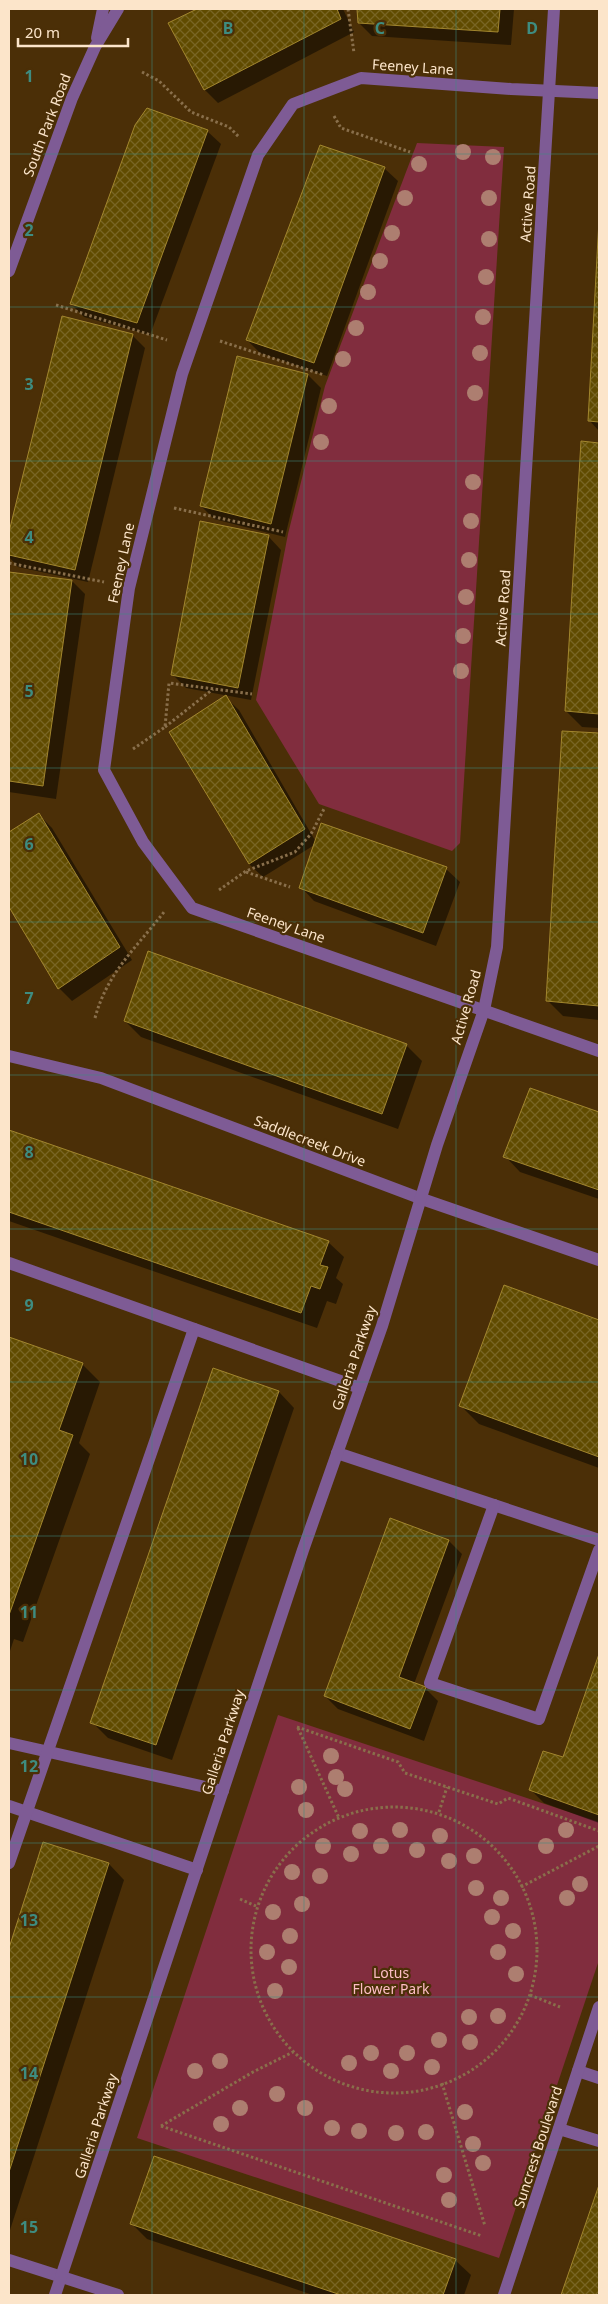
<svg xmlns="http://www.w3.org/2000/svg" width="608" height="2304" viewBox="0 0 608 2304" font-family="'Noto Sans',sans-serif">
  <defs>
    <pattern id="building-cross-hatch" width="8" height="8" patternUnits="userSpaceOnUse" patternTransform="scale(1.25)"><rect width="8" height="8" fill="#604b00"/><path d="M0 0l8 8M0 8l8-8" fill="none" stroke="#786524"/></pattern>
  </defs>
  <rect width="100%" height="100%" fill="#4b2f07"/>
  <g fill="#812d3e">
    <path d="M417,143L504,147L460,843L452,851L319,804L256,700L288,534L325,386Z"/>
    <path d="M278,1715L599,1822V1960L499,2258L137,2138Z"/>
  </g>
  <g fill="#0007">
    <path d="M199,9H343L354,32L218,103L205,90L170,23Z"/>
    <path d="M359,9H514L511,45L372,36L359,23Z"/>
    <path d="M207,131L221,144L150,335L84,317L71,304Z"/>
    <path d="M384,168L398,181L327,376L260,353L247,340Z"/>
    <path d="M599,241V431L589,420Z"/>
    <path d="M63,318L132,335L145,348L88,582L18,567L9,557V538Z"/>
    <path d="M308,375L321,388L285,537L214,519L201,506Z"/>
    <path d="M582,443L599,444V728L582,727L566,711Z"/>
    <path d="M268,536L281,550L251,700L186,688L173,675Z"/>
    <path d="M9,573L72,581L85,594L56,799L9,792Z"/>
    <path d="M225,697L239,710L316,842L446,869L460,882L436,946L314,901L301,887L316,844L263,877L249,864Z"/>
    <path d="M563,732L599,735V1020L563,1016L547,1000Z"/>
    <path d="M39,815L52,828L132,960L72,1001L59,988L9,904V833Z"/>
    <path d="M125,1021L406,1045L422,1061L398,1129L141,1037Z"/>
    <path d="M531,1090L599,1113V1199L520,1172L505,1156Z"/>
    <path d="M9,1131L328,1242L344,1257L336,1278L343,1284L336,1304L327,1301L317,1328L9,1221Z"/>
    <path d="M505,1287L599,1322V1468L479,1424L461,1406Z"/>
    <path d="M9,1338L82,1364L100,1382L79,1443L90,1454L23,1642L14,1639L9,1654Z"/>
    <path d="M214,1370L279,1392L294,1408L172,1760L108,1738L92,1722Z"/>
    <path d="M391,1519L449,1541L462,1554L414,1684L425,1688L438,1701L424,1741L338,1709L325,1696Z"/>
    <path d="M599,1658V1823L544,1803L531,1790L564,1759Z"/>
    <path d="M44,1843L109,1864L124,1880L10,2230L9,1952Z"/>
    <path d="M599,2188V2295H562Z"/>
    <path d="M132,2224L455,2260L471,2275L464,2295H313L147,2239Z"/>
  </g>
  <g fill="url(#building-cross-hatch)" stroke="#a2862e">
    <path d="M197,9H337L341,19L204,90L168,23Z"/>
    <path d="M357,9H500L498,32L358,23Z"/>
    <path d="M147,108L208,130L137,323L70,304L135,125Z"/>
    <path d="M320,145L385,167L314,363L246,340Z"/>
    <path d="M599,220V422L588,421Z"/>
    <path d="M62,316L133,334L75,570L9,555V532Z"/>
    <path d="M237,356L308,374L271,524L200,506Z"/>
    <path d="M581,441L599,443V714L565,711Z"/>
    <path d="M200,521L269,535L238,688L171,675Z"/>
    <path d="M9,572L72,580L43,786L9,781Z"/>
    <path d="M226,695L305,829L249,864L169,732Z"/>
    <path d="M562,731L599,733V1006L546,1001Z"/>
    <path d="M39,813L120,947L58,989L9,907V832Z"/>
    <path d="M321,823L447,867L423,933L299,888Z"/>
    <path d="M148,951L407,1044L382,1114L124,1021Z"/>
    <path d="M530,1088L599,1112V1190L503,1157Z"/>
    <path d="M9,1130L329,1241L320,1265L328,1267L320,1289L311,1286L301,1313L9,1212Z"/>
    <path d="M504,1285L599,1320V1457L459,1406Z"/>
    <path d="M9,1337L83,1363L59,1430L73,1435L9,1615Z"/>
    <path d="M213,1368L279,1391L156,1745L90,1723Z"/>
    <path d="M390,1518L449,1540L399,1677L426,1687L410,1729L324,1696Z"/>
    <path d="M599,1654V1815L529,1790L543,1751L563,1757Z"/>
    <path d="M43,1842L109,1863L9,2172V1948Z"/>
    <path d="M154,2156L456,2259L443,2295H341L130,2224Z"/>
    <path d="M599,2185V2295H561Z"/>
  </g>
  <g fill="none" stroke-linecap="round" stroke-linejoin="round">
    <g stroke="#896f4b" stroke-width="3" stroke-dasharray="2.5 2.5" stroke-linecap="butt">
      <path d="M348,9L354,53"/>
      <path d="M142,72L159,81L191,112L229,127L239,137"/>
      <path d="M334,116L341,128L410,152"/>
      <path d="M56,305L167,340"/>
      <path d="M220,341L324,375"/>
      <path d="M174,508L283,532"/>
      <path d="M9,563L104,582"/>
      <path d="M165,727L213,689"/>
      <path d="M133,749L165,727L169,683L252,694"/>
      <path d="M246,872L290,887"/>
      <path d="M219,890L246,871L295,852L311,834L324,809"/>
      <path d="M95,1018C107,973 136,948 164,912"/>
      <path d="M297,1727L398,1762L405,1773L498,1804L508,1798L599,1831"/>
      <path d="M298,1728L339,1818"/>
      <circle cx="394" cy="1950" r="143"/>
      <path d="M439,1812L447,1787"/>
      <path d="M521,1887L599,1846"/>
      <path d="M240,1899L256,1906"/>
      <path d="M530,1995L560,2007"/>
      <path d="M442,2083L485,2226"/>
      <path d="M161,2126L482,2236"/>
      <path d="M161,2126L253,2072L293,2052"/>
    </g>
    <g stroke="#7e5b95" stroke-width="12">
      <path d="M9,1263L360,1388"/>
      <path d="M337,1453L599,1540"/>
      <path d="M494,1505L430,1683L539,1719L599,1550"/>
      <path d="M9,1743L223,1791"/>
      <path d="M9,1806L197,1870"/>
      <path d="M9,1863L194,1329"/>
      <path d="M578,2071L599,2078"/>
      <path d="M559,2129L599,2141"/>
      <path d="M9,2260L118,2295"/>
    </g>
    <g stroke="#7e5b95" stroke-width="12">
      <path d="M97,38L103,9"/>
      <path d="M599,93L511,89L361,78L293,104L258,155L182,374L129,588L104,770L143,842L192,908L599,1051"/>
      <path d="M9,271L72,98L95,47L118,9"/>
      <path d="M9,1056L101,1078L422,1199L599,1260"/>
      <path d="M55,2295L303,1550L382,1326L437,1145L484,1010L497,947L554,9"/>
      <path d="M504,2295L599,2007"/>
    </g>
  </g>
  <g fill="#ad7e70">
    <circle cx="463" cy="152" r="8"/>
    <circle cx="493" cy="157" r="8"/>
    <circle cx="419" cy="164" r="8"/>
    <circle cx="405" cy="198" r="8"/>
    <circle cx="489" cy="198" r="8"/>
    <circle cx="392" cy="233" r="8"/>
    <circle cx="489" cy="239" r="8"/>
    <circle cx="380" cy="261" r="8"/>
    <circle cx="486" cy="277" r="8"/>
    <circle cx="368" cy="292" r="8"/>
    <circle cx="483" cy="317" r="8"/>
    <circle cx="356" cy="328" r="8"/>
    <circle cx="480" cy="353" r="8"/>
    <circle cx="343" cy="359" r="8"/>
    <circle cx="475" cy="393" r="8"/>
    <circle cx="329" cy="406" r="8"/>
    <circle cx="321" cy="442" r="8"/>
    <circle cx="473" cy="482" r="8"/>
    <circle cx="471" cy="521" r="8"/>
    <circle cx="469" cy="560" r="8"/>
    <circle cx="466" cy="597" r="8"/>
    <circle cx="463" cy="636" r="8"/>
    <circle cx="461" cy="671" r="8"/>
    <circle cx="331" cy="1756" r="8"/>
    <circle cx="336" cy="1777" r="8"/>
    <circle cx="299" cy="1787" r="8"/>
    <circle cx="345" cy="1789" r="8"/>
    <circle cx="306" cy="1810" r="8"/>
    <circle cx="400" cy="1830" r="8"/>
    <circle cx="566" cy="1830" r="8"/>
    <circle cx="360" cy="1831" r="8"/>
    <circle cx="440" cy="1836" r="8"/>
    <circle cx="323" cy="1846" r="8"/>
    <circle cx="381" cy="1846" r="8"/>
    <circle cx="546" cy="1846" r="8"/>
    <circle cx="417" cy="1850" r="8"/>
    <circle cx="351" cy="1854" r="8"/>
    <circle cx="474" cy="1856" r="8"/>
    <circle cx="449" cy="1861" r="8"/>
    <circle cx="292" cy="1872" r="8"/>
    <circle cx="320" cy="1876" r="8"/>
    <circle cx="580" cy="1884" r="8"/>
    <circle cx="476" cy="1888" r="8"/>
    <circle cx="501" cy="1898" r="8"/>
    <circle cx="567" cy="1898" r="8"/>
    <circle cx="302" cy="1904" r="8"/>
    <circle cx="273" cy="1912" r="8"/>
    <circle cx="492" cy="1917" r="8"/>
    <circle cx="513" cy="1931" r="8"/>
    <circle cx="290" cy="1936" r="8"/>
    <circle cx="267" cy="1952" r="8"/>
    <circle cx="498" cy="1952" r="8"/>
    <circle cx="289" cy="1967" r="8"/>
    <circle cx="516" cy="1974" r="8"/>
    <circle cx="275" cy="1991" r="8"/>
    <circle cx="498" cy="2016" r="8"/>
    <circle cx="469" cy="2017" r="8"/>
    <circle cx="439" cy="2040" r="8"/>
    <circle cx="470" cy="2042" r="8"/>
    <circle cx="371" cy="2053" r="8"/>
    <circle cx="407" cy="2053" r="8"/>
    <circle cx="220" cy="2061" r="8"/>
    <circle cx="349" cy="2063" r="8"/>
    <circle cx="432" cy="2067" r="8"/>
    <circle cx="195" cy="2071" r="8"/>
    <circle cx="391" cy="2071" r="8"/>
    <circle cx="277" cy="2094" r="8"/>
    <circle cx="240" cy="2108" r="8"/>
    <circle cx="305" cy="2108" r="8"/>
    <circle cx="465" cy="2112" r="8"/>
    <circle cx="221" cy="2124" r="8"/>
    <circle cx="332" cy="2128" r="8"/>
    <circle cx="359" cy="2131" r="8"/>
    <circle cx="426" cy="2132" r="8"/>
    <circle cx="396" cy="2133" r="8"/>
    <circle cx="473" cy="2144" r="8"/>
    <circle cx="483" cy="2163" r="8"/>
    <circle cx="444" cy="2175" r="8"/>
    <circle cx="449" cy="2200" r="8"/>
  </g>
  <path fill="none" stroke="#3e8c80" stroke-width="1" stroke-opacity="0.55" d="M152,9V2295M304,9V2295M456,9V2295M9,154H599M9,307H599M9,461H599M9,614H599M9,768H599M9,922H599M9,1075H599M9,1229H599M9,1382H599M9,1536H599M9,1690H599M9,1843H599M9,1997H599M9,2150H599"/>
  <g text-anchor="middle" stroke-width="4.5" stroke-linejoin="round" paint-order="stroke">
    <g font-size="14" fill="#fce5ca" stroke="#4b2f07">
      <text transform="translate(413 67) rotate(4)" y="5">Feeney Lane</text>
      <text transform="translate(47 125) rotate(-69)" y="5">South Park Road</text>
      <text transform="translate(528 204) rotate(-86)" y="5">Active Road</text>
      <text transform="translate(121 563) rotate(-78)" y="5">Feeney Lane</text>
      <text transform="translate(503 608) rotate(-86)" y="5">Active Road</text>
      <text transform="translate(286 925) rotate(19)" y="5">Feeney Lane</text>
      <text transform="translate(466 1007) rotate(-74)" y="5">Active Road</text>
      <text transform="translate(310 1141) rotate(21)" y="5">Saddlecreek Drive</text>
      <text transform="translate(354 1358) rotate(-71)" y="5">Galleria Parkway</text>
      <text transform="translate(223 1742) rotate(-72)" y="5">Galleria Parkway</text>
      <text transform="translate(96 2126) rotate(-72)" y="5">Galleria Parkway</text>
      <text transform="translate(538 2147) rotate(-72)" y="5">Suncrest Boulevard</text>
    </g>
    <g font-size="14" fill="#febec6" stroke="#4b2f07">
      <text x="391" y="1978">Lotus<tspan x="391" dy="16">Flower Park</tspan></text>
    </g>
  </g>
  <g font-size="16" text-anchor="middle" font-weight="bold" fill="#3e8c80" stroke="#4b2f07" stroke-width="4.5" stroke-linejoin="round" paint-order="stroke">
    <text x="228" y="34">B</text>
    <text x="380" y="34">C</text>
    <text x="532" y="34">D</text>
    <text x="29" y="82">1</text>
    <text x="29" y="236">2</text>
    <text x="29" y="390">3</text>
    <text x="29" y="543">4</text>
    <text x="29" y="697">5</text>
    <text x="29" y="850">6</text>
    <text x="29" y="1004">7</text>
    <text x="29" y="1158">8</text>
    <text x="29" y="1311">9</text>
    <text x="29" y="1465">10</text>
    <text x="29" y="1618">11</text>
    <text x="29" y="1772">12</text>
    <text x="29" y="1926">13</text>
    <text x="29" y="2079">14</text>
    <text x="29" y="2233">15</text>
  </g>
  <rect width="608" height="2304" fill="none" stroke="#fce5ca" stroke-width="20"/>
  <path d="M18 38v8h110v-8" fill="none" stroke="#fce5ca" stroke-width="2.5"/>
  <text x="25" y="38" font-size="15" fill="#fce5ca" stroke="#4b2f07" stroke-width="4" paint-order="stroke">20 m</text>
</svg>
